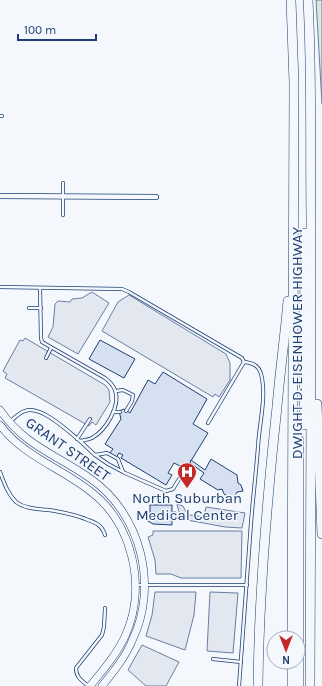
<svg xmlns="http://www.w3.org/2000/svg" width="322" height="686" font-family="Karla,sans-serif">
<style>
.green{fill:#d7e8df;stroke:#687fa3}
.parking{fill:#e3e8f0;stroke:#687fa3}
.building{fill:#d5e0f0;stroke:#1d3f73}
.lines{fill:none;stroke-linecap:round;stroke-linejoin:round}
.lane-casing{stroke:#1d3f73;stroke-width:4}
.street-casing{stroke:#1d3f73;stroke-width:6}
.secondary-casing{stroke:#1d3f73;stroke-width:8}
.highway-casing{stroke:#1d3f73;stroke-width:10}
.lane{stroke:#f4f7fb;stroke-width:2.5}
.street{stroke:#f4f7fb;stroke-width:4.5}
.secondary{stroke:#f4f7fb;stroke-width:7}
.highway{stroke:#f4f7fb;stroke-width:9}
.labels{text-anchor:middle;dominant-baseline:central;stroke-width:3;stroke-linejoin:round;paint-order:stroke}
.street-label{font-size:15px;fill:#1d3f73;stroke:#f4f7fb}
.poi-label{font-size:15px;fill:#1d3f73;stroke:#f4f7fb}
</style>
<rect width="100%" height="100%" fill="#f4f7fb"/>
<!-- green -->
<path class="green" d="M316,0h6v104z"/>
<!-- parking -->
<g class="parking">
<path d="M92,292l17,11 -31,51 -30,-17 5,-10 2,-23 3,-3 12,1 2,-3 10,-1z"/>
<path d="M129,295l97,59 4,9v17l-11,17 -4,-3 -2,3 -111,-66 16,-29z"/>
<path d="M25,338l80,47 4,5 1,12 -14,23 -4,-3 -3,4 -84,-48 2,-4 -4,-3 17,-31 3,1z"/>
<path d="M177,504l6,2 3,6 4,3 14,2 2,-10 39,6 -3,15 -17,-1 -38,-7 -7,-5z"/>
<path d="M153,531h89l-1,47h-60l-10,-4h-15l-1,-14 -7,-23 5,-2z"/>
<path d="M155,592h41l-2,23 -9,35 -39,-14 6,-21z"/>
<path d="M210,592l28,1 -5,60 -26,-2z"/>
<path d="M142,645l37,17 -13,24h-20l-18,-16z"/>
</g>
<!-- building -->
<g class="building">
<path d="M100,340l35,19 -11,19 -35,-19z"/>
<path d="M163,372l44,27 -14,25 15,9 -22,36 -12,-6 -6,10 4,2 -6,10 -45,-27 2,-3 -4,-2 -3,5 -7,-4 4,-5 -8,-5 16,-25 -2,-8 5,-2 6,4 18,-33 7,4z"/>
<path d="M211,459l26,16 1,8 3,2 2,6 -6,1 -4,7 -9,-5 -2,-5 -4,1 -18,-11 4,-6 -14,-10 1,-3 14,10z"/>
<path d="M150,505h22v7h4v8h-4v5l-19,-1 -7,-4 4,-5z"/>
</g>
<g class="lines">
<!-- lane casing -->
<g class="lane-casing">
<g id="lane">
<path d="M0,116h2"/>
<path d="M63,183v32"/>
<path d="M0,287l122,2 7,3 113,66 2,4 -36,61"/>
<path d="M29,308h12"/>
<path d="M46,358l5,-10"/>
<path d="M116,391l7,-1 10,5 -1,6 -6,10"/>
<path d="M113,412h7"/>
<path d="M10,422c4,-4 10,-10 15,-11 16,-6 43,20 55,30 4,-1 8,-1 12,-3 14,-8 29,-32 23,-48 -2,-5 -6,-9 -10,-12l-63,-36 -1,-4 -1,-50"/>
<path d="M77,439l13,-20"/>
<path d="M80,441l15,14 13,9 17,9 41,18 7,-2 11,-18"/>
<path d="M95,455l12,-2 11,6 5,13"/>
<path d="M0,472c4,11 8,22 16,30 11,8 26,7 39,9 11,2 22,4 33,9 8,3 14,5 17,15"/>
<path d="M136,585h111"/>
<path d="M213,659l28,3"/>
<path d="M88,686c-7,-6 -12,-9 -12,-18l26,-33 2,-8 1,-19"/>
<path d="M239,686c4,-54 8,-109 12,-163 2,-26 5,-50 7,-76 1,-22 8,-47 4,-69 -2,-12 -8,-15 -18,-16"/>
</g>
</g>
<!-- street casing -->
<g class="street-casing">
<path id="street" d="M0,196l156,1"/>
</g>
<!-- secondary casing -->
<g class="secondary-casing">
<g id="secondary">
<path d="M0,410c26,37 56,44 91,69 50,35 68,107 41,162 -7,17 -19,31 -30,45"/>
<path d="M0,425c23,31 61,43 90,66 42,31 57,95 36,143 -8,19 -23,36 -36,52"/>
</g>
</g>
<!-- highway casing -->
<g class="highway-casing">
<g id="highway">
<path d="M291,0l3,83 -2,555"/>
<path d="M308,0c4,72 2,145 3,217 1,156 -1,313 -1,469"/>
<path d="M317,404l5,130"/>
<path d="M304,425l1,-192"/>
<path d="M299,440v246"/>
<path d="M292,662v24"/>
<path d="M258,686c1,-93 9,-187 19,-279 3,-36 8,-71 11,-106"/>
</g>
</g>
<!-- lane -->
<use href="#lane" class="lane"/>
<!-- street -->
<use href="#street" class="street"/>
<!-- secondary -->
<use href="#secondary" class="secondary"/>
<!-- highway -->
<use href="#highway" class="highway"/>
</g>
<!-- icons -->
<defs>
<g id="hospital-pin" transform="scale(1)"><path d="M0 17L-7.5 6A9.5 9.5 0 1 1 7.5 6Z" fill="#c62828" stroke="#f4f7fb"/><path d="M-5-5h3v3.5h4V-5h3V5h-3V1.5h-4V5h-3Z" fill="#fff"/></g>
</defs>
<g fill-rule="evenodd">
<use href="#hospital-pin" x="187" y="472"/>
</g>
<g class="labels">
<!-- street labels -->
<g class="street-label">
<text transform="translate(297 343) rotate(-90)">DWIGHT D. EISENHOWER HIGHWAY</text>
<text transform="translate(68 449) rotate(35)">GRANT STREET</text>
</g>
<!-- poi labels -->
<g class="poi-label">
<text x="187" y="498">North Suburban<tspan x="187" dy="17">Medical Center</tspan></text>
</g>
</g>
<!-- north arrow -->
<g transform="translate(286 650) rotate(180)"><circle r="19" fill="#f4f7fb" stroke="#9eadc5"/>
<path d="M0-3L7 15L0 10L-7 15Z" fill="#c62828"/>
<text y="-6" font-size="11" font-weight="bold" text-anchor="middle" fill="#1d3f73">N</text>
</g>
<!-- scale -->
<path d="M18 34v6h78v-6" fill="none" stroke="#1d3f73" stroke-width="2"/>
<text x="24" y="34" font-size="12" fill="#1d3f73" stroke="#f4f7fb" stroke-width="3" paint-order="stroke">100 m</text>
</svg>
